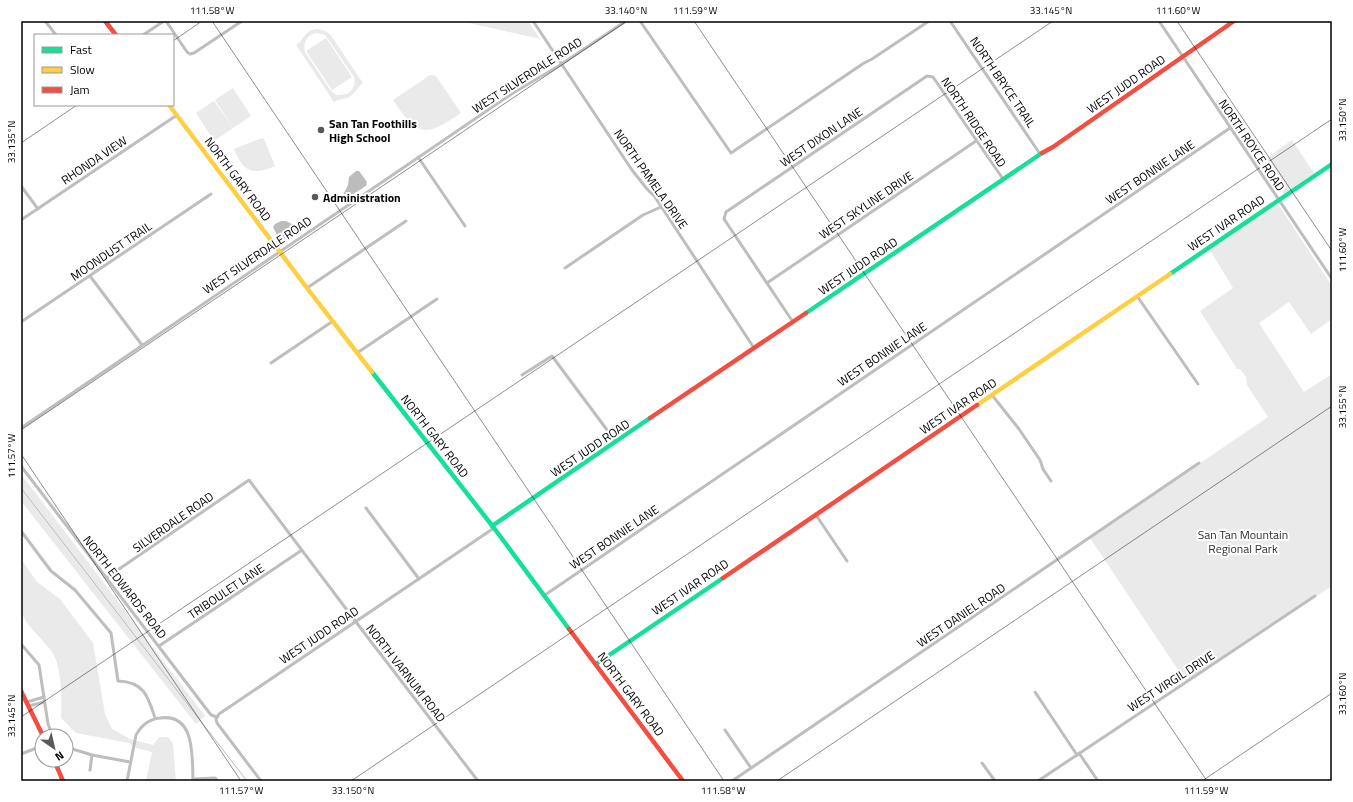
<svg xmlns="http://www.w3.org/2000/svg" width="1353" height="802" font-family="'Titillium Web',sans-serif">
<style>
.green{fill:#eaeaea;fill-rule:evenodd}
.water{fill:#bcbcbc}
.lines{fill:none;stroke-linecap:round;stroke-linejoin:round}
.stream{stroke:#bcbcbc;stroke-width:1}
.street{stroke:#bebebe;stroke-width:3}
.fast{stroke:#16e098;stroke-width:4.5}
.slow{stroke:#ffcf43;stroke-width:4.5}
.jam{stroke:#f24e42;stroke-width:4.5}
.ticks{fill:none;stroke:#000;stroke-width:1;stroke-opacity:0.45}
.poi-dot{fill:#595959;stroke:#fff;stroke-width:1.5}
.labels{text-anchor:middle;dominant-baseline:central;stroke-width:4;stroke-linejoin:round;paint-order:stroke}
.street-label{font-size:12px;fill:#000;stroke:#fff}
.poi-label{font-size:12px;font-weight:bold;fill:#000;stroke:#fff;text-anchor:start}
.park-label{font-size:12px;fill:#2f2f2f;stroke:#fff}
.neatline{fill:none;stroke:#000;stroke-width:1.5}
.ticks-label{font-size:10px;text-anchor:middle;fill:#000}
</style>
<rect width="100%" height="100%" fill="#fff"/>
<!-- green -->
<g class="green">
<path d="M460,21h68l12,18z"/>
<path d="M318,29l7,2 5,3 33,49c-5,3 -6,8 -11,12 -6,5 -12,3 -18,7l-38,-57c9,-6 8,-15 22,-16zM318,33l7,2 3,4 26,38c2,8 -1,13 -7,17l-10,1 -6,-4 -26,-39c-2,-10 2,-18 13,-19z"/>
<path d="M326,38l26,39 -20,13 -26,-39z"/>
<path d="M430,75l6,1 25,37c-37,25 -43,24 -68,-13z"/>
<path d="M233,88l18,28 -18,12 -18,-28z"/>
<path d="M214,101l19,27 -19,13 -18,-28z"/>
<path d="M262,138l2,1 11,27c-22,10 -32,6 -41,-17z"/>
<path d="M1292,140l22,33 -30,21 -22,-33z"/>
<path d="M1278,204l54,82v33l-21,15 -22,-32 -30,21 45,69 28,-18v212l-144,94h-3l-95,-142 178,-121 -21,-32 -1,-8 -6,-8h-3l-37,-58 33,-23 -23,-38z"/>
<path d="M21,474l184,242 -9,8 -175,-223z"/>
<path d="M21,559l16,23 23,17 33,44 12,71 7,15 18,10 23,6 6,-8h9l5,7 3,37h-30l6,-29 -15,-4 -8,-5 -53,-10 -15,-15c1,-16 1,-52 -9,-66 -9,-13 -23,-23 -30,-38 -3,-5 -1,-46 -1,-55z"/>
</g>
<!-- water -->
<g class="water">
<path d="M356,171h3l8,11 -1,4 -27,17 9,-18 1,-8z"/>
<path d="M281,221h5l6,3h8l3,3 -11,9 -10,3 -4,-2 -5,-10 2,-3z"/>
</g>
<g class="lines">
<!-- stream -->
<path class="stream" d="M21,488l226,293"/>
<!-- street -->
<g class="street">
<path d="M45,21l11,14"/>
<path d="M166,21l21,31 3,2 4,-1 48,-32"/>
<path d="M533,21l99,149 15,19 8,8 99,151"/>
<path d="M640,21l91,132 133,-90 8,-4 57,-38"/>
<path d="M950,21l90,133"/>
<path d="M1159,21l173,258"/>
<path d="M143,35l21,-14"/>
<path d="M418,157l47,69"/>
<path d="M21,186l17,23"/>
<path d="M21,220l156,-105"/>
<path d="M565,268l78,-53 18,-8"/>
<path d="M90,276l52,69"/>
<path d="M767,283l209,-142"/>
<path d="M307,288l99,-67"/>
<path d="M1137,296l61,88"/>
<path d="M21,322l190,-128"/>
<path d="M793,322l-69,-103 2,-7 201,-136 6,1 70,102"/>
<path d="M357,353l80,-54"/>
<path d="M271,363l62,-42"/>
<path d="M522,375l30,-19 64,86"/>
<path d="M992,395l27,34 21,31 3,9 8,12"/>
<path d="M21,428l492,-335 44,-26 69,-46"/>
<path d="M21,466l190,249 6,2"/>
<path d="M366,508l53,71"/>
<path d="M816,515l31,46"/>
<path d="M21,531l30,40 24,19 36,43 7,48c26,1 30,15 37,37"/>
<path d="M106,578l143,-98 107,142 122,159"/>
<path d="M545,595l685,-467"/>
<path d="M21,644l18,21 9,59 5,12"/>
<path d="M159,646l143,-96"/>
<path d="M1035,692l42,63"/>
<path d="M27,702l17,-5"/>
<path d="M29,706l15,-4"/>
<path d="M725,730l26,38"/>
<path d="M66,747l26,8 38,7"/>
<path d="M1079,753l19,28"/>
<path d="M21,754l21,-8"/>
<path d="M982,763l13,18"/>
<path d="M90,770l2,-15"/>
<path d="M193,779l22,-1 3,3"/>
<path d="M127,781l9,-46c5,-9 13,-16 24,-17 36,-5 32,40 33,63"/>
<path d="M261,781l-44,-58 -1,-4 3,-5 275,-186"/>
<path d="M732,781l467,-318"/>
<path d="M1038,781l277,-185"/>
</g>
<!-- fast -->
<g class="fast">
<path d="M1170,274l162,-110"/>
<path d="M806,313l236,-160"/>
<path d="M372,372l122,156 75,101"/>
<path d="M492,526l158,-108"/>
<path d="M596,664l127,-86"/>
</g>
<!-- slow -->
<g class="slow">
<path d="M169,105l138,183 65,84"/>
<path d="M977,405l193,-131"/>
</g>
<!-- jam -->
<g class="jam">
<path d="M105,21l11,14"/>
<path d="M1042,153l11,-6 181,-126"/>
<path d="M650,418l156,-105"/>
<path d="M723,578l254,-173"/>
<path d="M569,629l114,152"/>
<path d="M21,691l22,45"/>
<path d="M54,760l9,21"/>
</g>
</g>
<!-- ticks -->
<path class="ticks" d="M212,21l512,760M694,21l513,760M1177,21l155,230M173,41l29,-20M21,143l56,-38M21,430l606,-409M21,454l220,327M21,717l1032,-696M351,781l981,-662M777,781l555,-375M1202,781l130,-88"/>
<!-- markers -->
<g class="poi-dot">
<circle cx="321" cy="130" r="4"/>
<circle cx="315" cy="197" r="4"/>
</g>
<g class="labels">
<!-- street labels -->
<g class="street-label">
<text transform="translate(527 75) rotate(-33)">WEST SILVERDALE ROAD</text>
<text transform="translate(1003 82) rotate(56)">NORTH BRYCE TRAIL</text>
<text transform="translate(1126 84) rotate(-35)">WEST JUDD ROAD</text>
<text transform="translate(974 122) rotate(56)">NORTH RIDGE ROAD</text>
<text transform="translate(821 137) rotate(-34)">WEST DIXON LANE</text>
<text transform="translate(1252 145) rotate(56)">NORTH ROYCE ROAD</text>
<text transform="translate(94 160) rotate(-34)">RHONDA VIEW</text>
<text transform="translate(1150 172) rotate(-34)">WEST BONNIE LANE</text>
<text transform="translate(238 179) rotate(53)">NORTH GARY ROAD</text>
<text transform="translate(651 179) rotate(55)">NORTH PAMELA DRIVE</text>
<text transform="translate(866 205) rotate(-34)">WEST SKYLINE DRIVE</text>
<text transform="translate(1226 223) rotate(-34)">WEST IVAR ROAD</text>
<text transform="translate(111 251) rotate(-34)">MOONDUST TRAIL</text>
<text transform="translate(257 255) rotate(-34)">WEST SILVERDALE ROAD</text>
<text transform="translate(858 266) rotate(-34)">WEST JUDD ROAD</text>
<text transform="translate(882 354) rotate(-34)">WEST BONNIE LANE</text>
<text transform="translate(958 406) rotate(-34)">WEST IVAR ROAD</text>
<text transform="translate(435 436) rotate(52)">NORTH GARY ROAD</text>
<text transform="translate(590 448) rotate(-34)">WEST JUDD ROAD</text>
<text transform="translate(173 522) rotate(-35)">SILVERDALE ROAD</text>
<text transform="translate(614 537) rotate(-34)">WEST BONNIE LANE</text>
<text transform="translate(125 587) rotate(52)">NORTH EDWARDS ROAD</text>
<text transform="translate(690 587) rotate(-34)">WEST IVAR ROAD</text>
<text transform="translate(226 591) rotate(-34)">TRIBOULET LANE</text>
<text transform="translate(961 615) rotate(-34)">WEST DANIEL ROAD</text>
<text transform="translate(319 635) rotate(-34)">WEST JUDD ROAD</text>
<text transform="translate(406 673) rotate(52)">NORTH VARNUM ROAD</text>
<text transform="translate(1171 681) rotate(-33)">WEST VIRGIL DRIVE</text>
<text transform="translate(631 694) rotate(53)">NORTH GARY ROAD</text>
</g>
<!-- poi labels -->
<g class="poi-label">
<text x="329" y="123">San Tan Foothills<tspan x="329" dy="14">High School</tspan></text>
<text x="323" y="197">Administration</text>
</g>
<!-- park labels -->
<g class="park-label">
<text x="1243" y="534">San Tan Mountain<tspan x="1243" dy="14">Regional Park</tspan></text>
</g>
</g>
<!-- border -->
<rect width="1353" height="802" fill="none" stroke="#ffffff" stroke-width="44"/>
<!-- legend -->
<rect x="34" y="34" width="140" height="72" fill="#ffffff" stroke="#999999"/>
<rect x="42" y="47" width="20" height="6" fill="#16e098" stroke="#999999"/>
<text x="70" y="54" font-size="12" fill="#000000">Fast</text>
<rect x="42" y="67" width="20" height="6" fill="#ffcf43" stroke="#999999"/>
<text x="70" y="74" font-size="12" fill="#000000">Slow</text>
<rect x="42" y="87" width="20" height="6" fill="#f24e42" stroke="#999999"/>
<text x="70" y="94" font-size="12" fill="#000000">Jam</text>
<!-- north arrow -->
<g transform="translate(54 748) rotate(146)"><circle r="19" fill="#ffffff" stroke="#999999"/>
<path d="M0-3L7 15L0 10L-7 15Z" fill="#595959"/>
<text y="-6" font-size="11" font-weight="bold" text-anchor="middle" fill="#000000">N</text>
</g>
<rect x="22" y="22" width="1309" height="758" class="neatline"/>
<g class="ticks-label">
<text x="212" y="14">111.58°W</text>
<text x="626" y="14">33.140°N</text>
<text x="695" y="14">111.59°W</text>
<text x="1051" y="14">33.145°N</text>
<text x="1178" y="14">111.60°W</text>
<text transform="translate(1342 120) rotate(-90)" y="4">33.150°N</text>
<text transform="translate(11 142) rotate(-90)" y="4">33.135°N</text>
<text transform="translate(1342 250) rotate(-90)" y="4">111.60°W</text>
<text transform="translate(1342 407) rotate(-90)" y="4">33.155°N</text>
<text transform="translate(11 456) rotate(-90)" y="4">111.57°W</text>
<text transform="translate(1342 694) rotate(-90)" y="4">33.160°N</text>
<text transform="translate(11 716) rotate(-90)" y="4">33.145°N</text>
<text x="241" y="794">111.57°W</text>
<text x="353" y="794">33.150°N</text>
<text x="723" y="794">111.58°W</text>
<text x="1206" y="794">111.59°W</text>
</g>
</svg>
